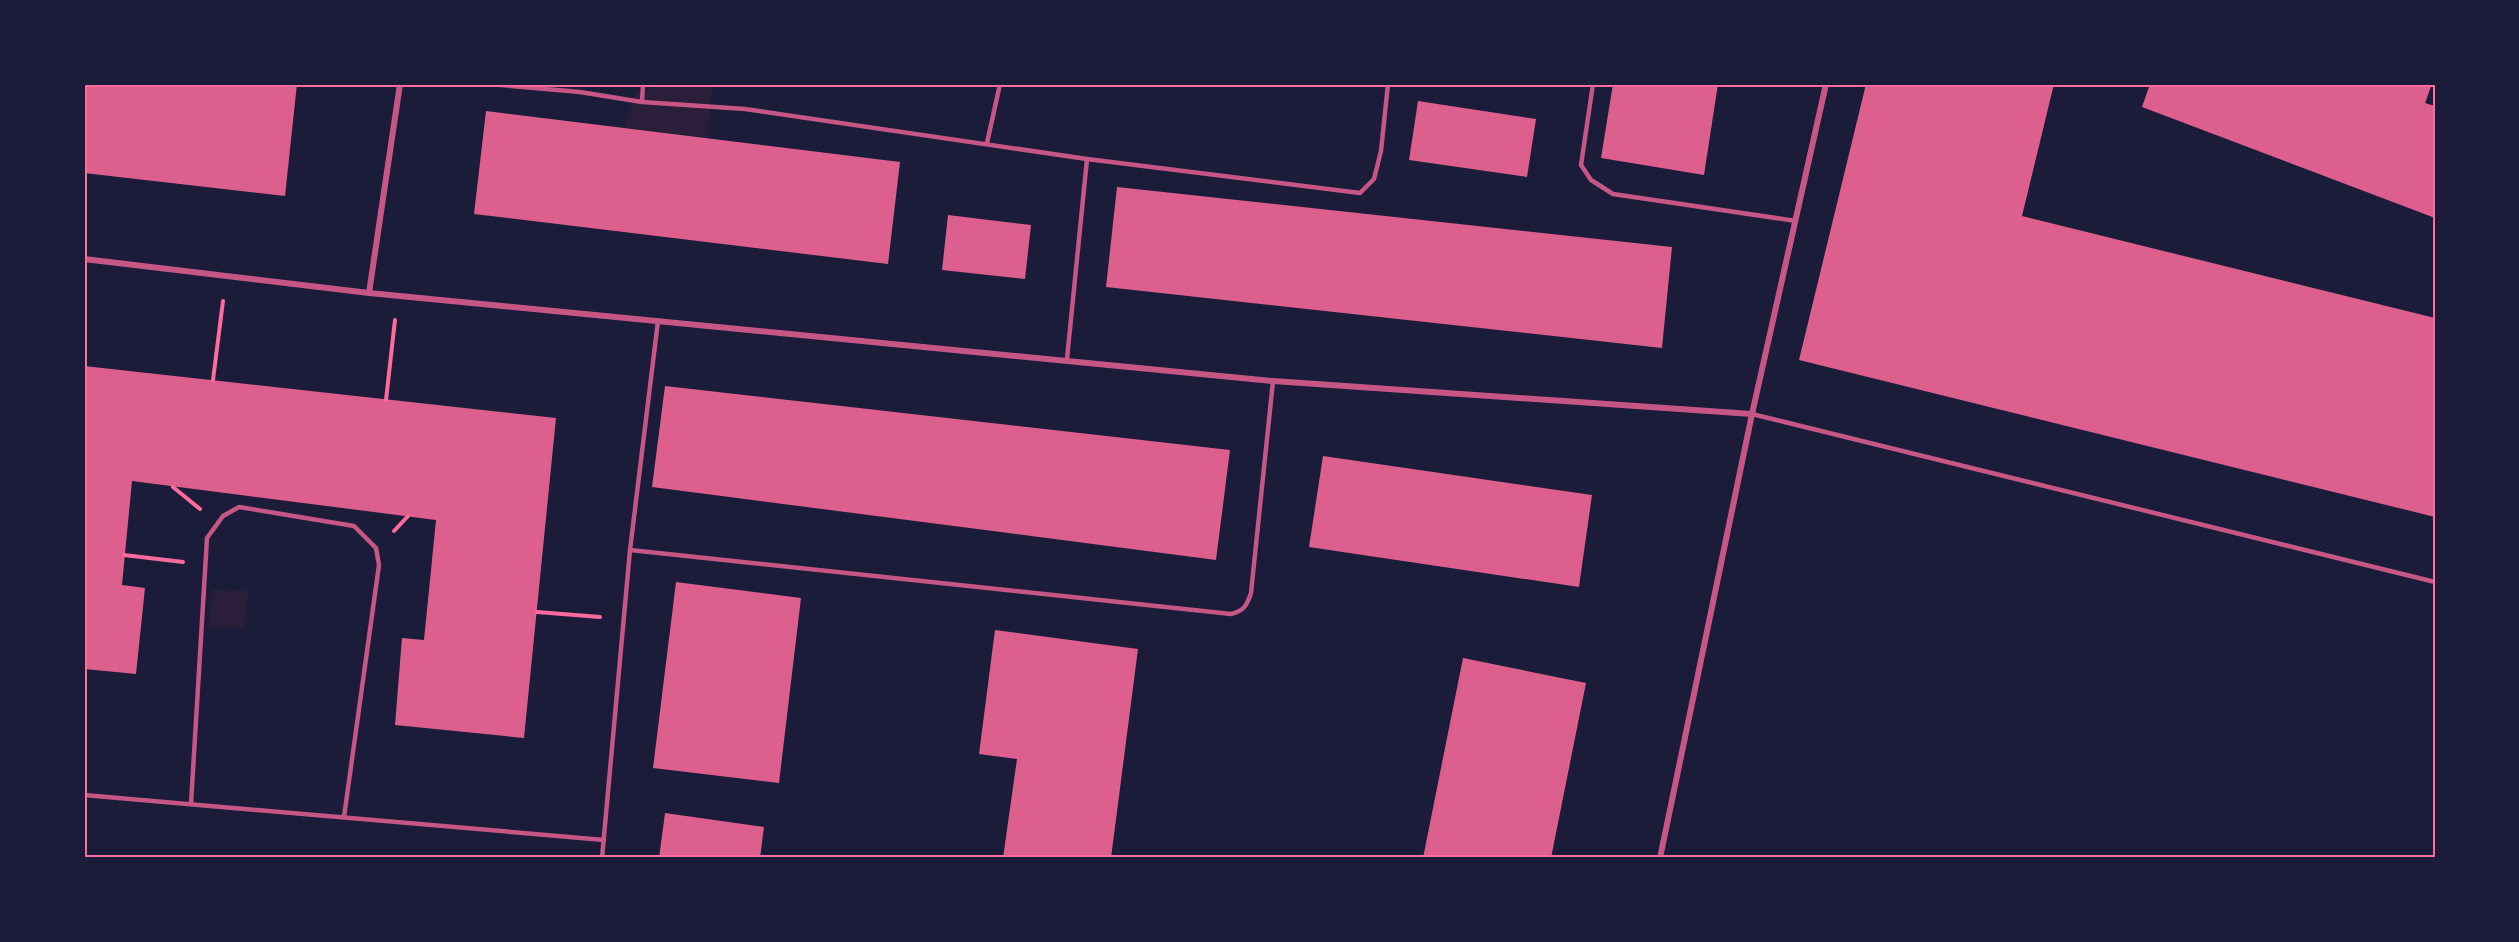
<svg xmlns="http://www.w3.org/2000/svg" width="2519" height="942" font-family="'Archivo Narrow',sans-serif">
<style>
.green{fill:#2a1e3b}
.building{fill:#dd5f8e}
.lines{fill:none;stroke-linecap:round;stroke-linejoin:round}
.path{stroke:#ff6b9d;stroke-width:4}
.service{stroke:#c65784;stroke-width:4.5}
.minor{stroke:#c65784;stroke-width:6}
.neatline{fill:none;stroke:#ff6b9d;stroke-width:2}
</style>
<rect width="100%" height="100%" fill="#1b1b3a"/>
<!-- green -->
<g class="green">
<path d="M652,84h61l-6,54 -83,-10 12,-36 15,-3z"/>
<path d="M212,590l36,1 -4,37 -35,-1z"/>
</g>
<!-- building -->
<g class="building">
<path d="M84,84h213l-12,112 -201,-23z"/>
<path d="M1613,84h105l-14,91 -103,-17z"/>
<path d="M1866,84h188l-32,132 413,102v199l-636,-157z"/>
<path d="M2150,84h282l-7,19 10,3v112l-293,-111z"/>
<path d="M1418,101l118,18 -9,58 -118,-17z"/>
<path d="M486,111l414,51 -12,102 -414,-50z"/>
<path d="M1117,187l555,60 -10,101 -556,-61z"/>
<path d="M948,215l83,10 -6,54 -83,-9z"/>
<path d="M84,366l472,52 -32,320 -129,-13 7,-87 22,2 12,-120 -304,-39 -10,104 23,3 -9,86 -52,-5z"/>
<path d="M665,386l565,64 -14,110 -564,-73z"/>
<path d="M1323,456l269,39 -13,92 -270,-40z"/>
<path d="M676,582l125,16 -22,185 -126,-15z"/>
<path d="M995,630l143,19 -27,209h-108l14,-99 -38,-5z"/>
<path d="M1463,658l123,25 -35,175h-128z"/>
<path d="M665,813l99,14 -4,31h-101z"/>
</g>
<g class="lines">
<!-- path -->
<g class="path">
<path d="M213,380l10,-79"/>
<path d="M386,400l9,-80"/>
<path d="M173,487l27,22"/>
<path d="M394,531l14,-15"/>
<path d="M124,555l59,7"/>
<path d="M537,612l63,5"/>
</g>
<!-- service -->
<g class="service">
<path d="M489,84l91,8 62,10 103,7 342,50 273,34 14,-14 7,-28 7,-67"/>
<path d="M1593,84l-12,81 10,15 22,14 183,27"/>
<path d="M642,102l1,-18"/>
<path d="M987,143l13,-59"/>
<path d="M1067,359l20,-200"/>
<path d="M1752,414l683,168"/>
<path d="M630,550l601,64c13,-3 16,-9 20,-21l22,-212"/>
<path d="M84,795l520,45"/>
<path d="M191,804l16,-266 16,-22 16,-9 115,19 22,22 3,17 -35,252"/>
<path d="M602,858l28,-308 28,-229"/>
</g>
<!-- minor -->
<g class="minor">
<path d="M84,259l285,34 904,88 479,33"/>
<path d="M369,293l31,-209"/>
<path d="M1660,858l92,-444 74,-330"/>
</g>
</g>
<!-- border -->
<rect width="2519" height="942" fill="none" stroke="#1b1b3a" stroke-width="171"/>
<rect x="86" y="86" width="2348" height="770" class="neatline"/>
</svg>
